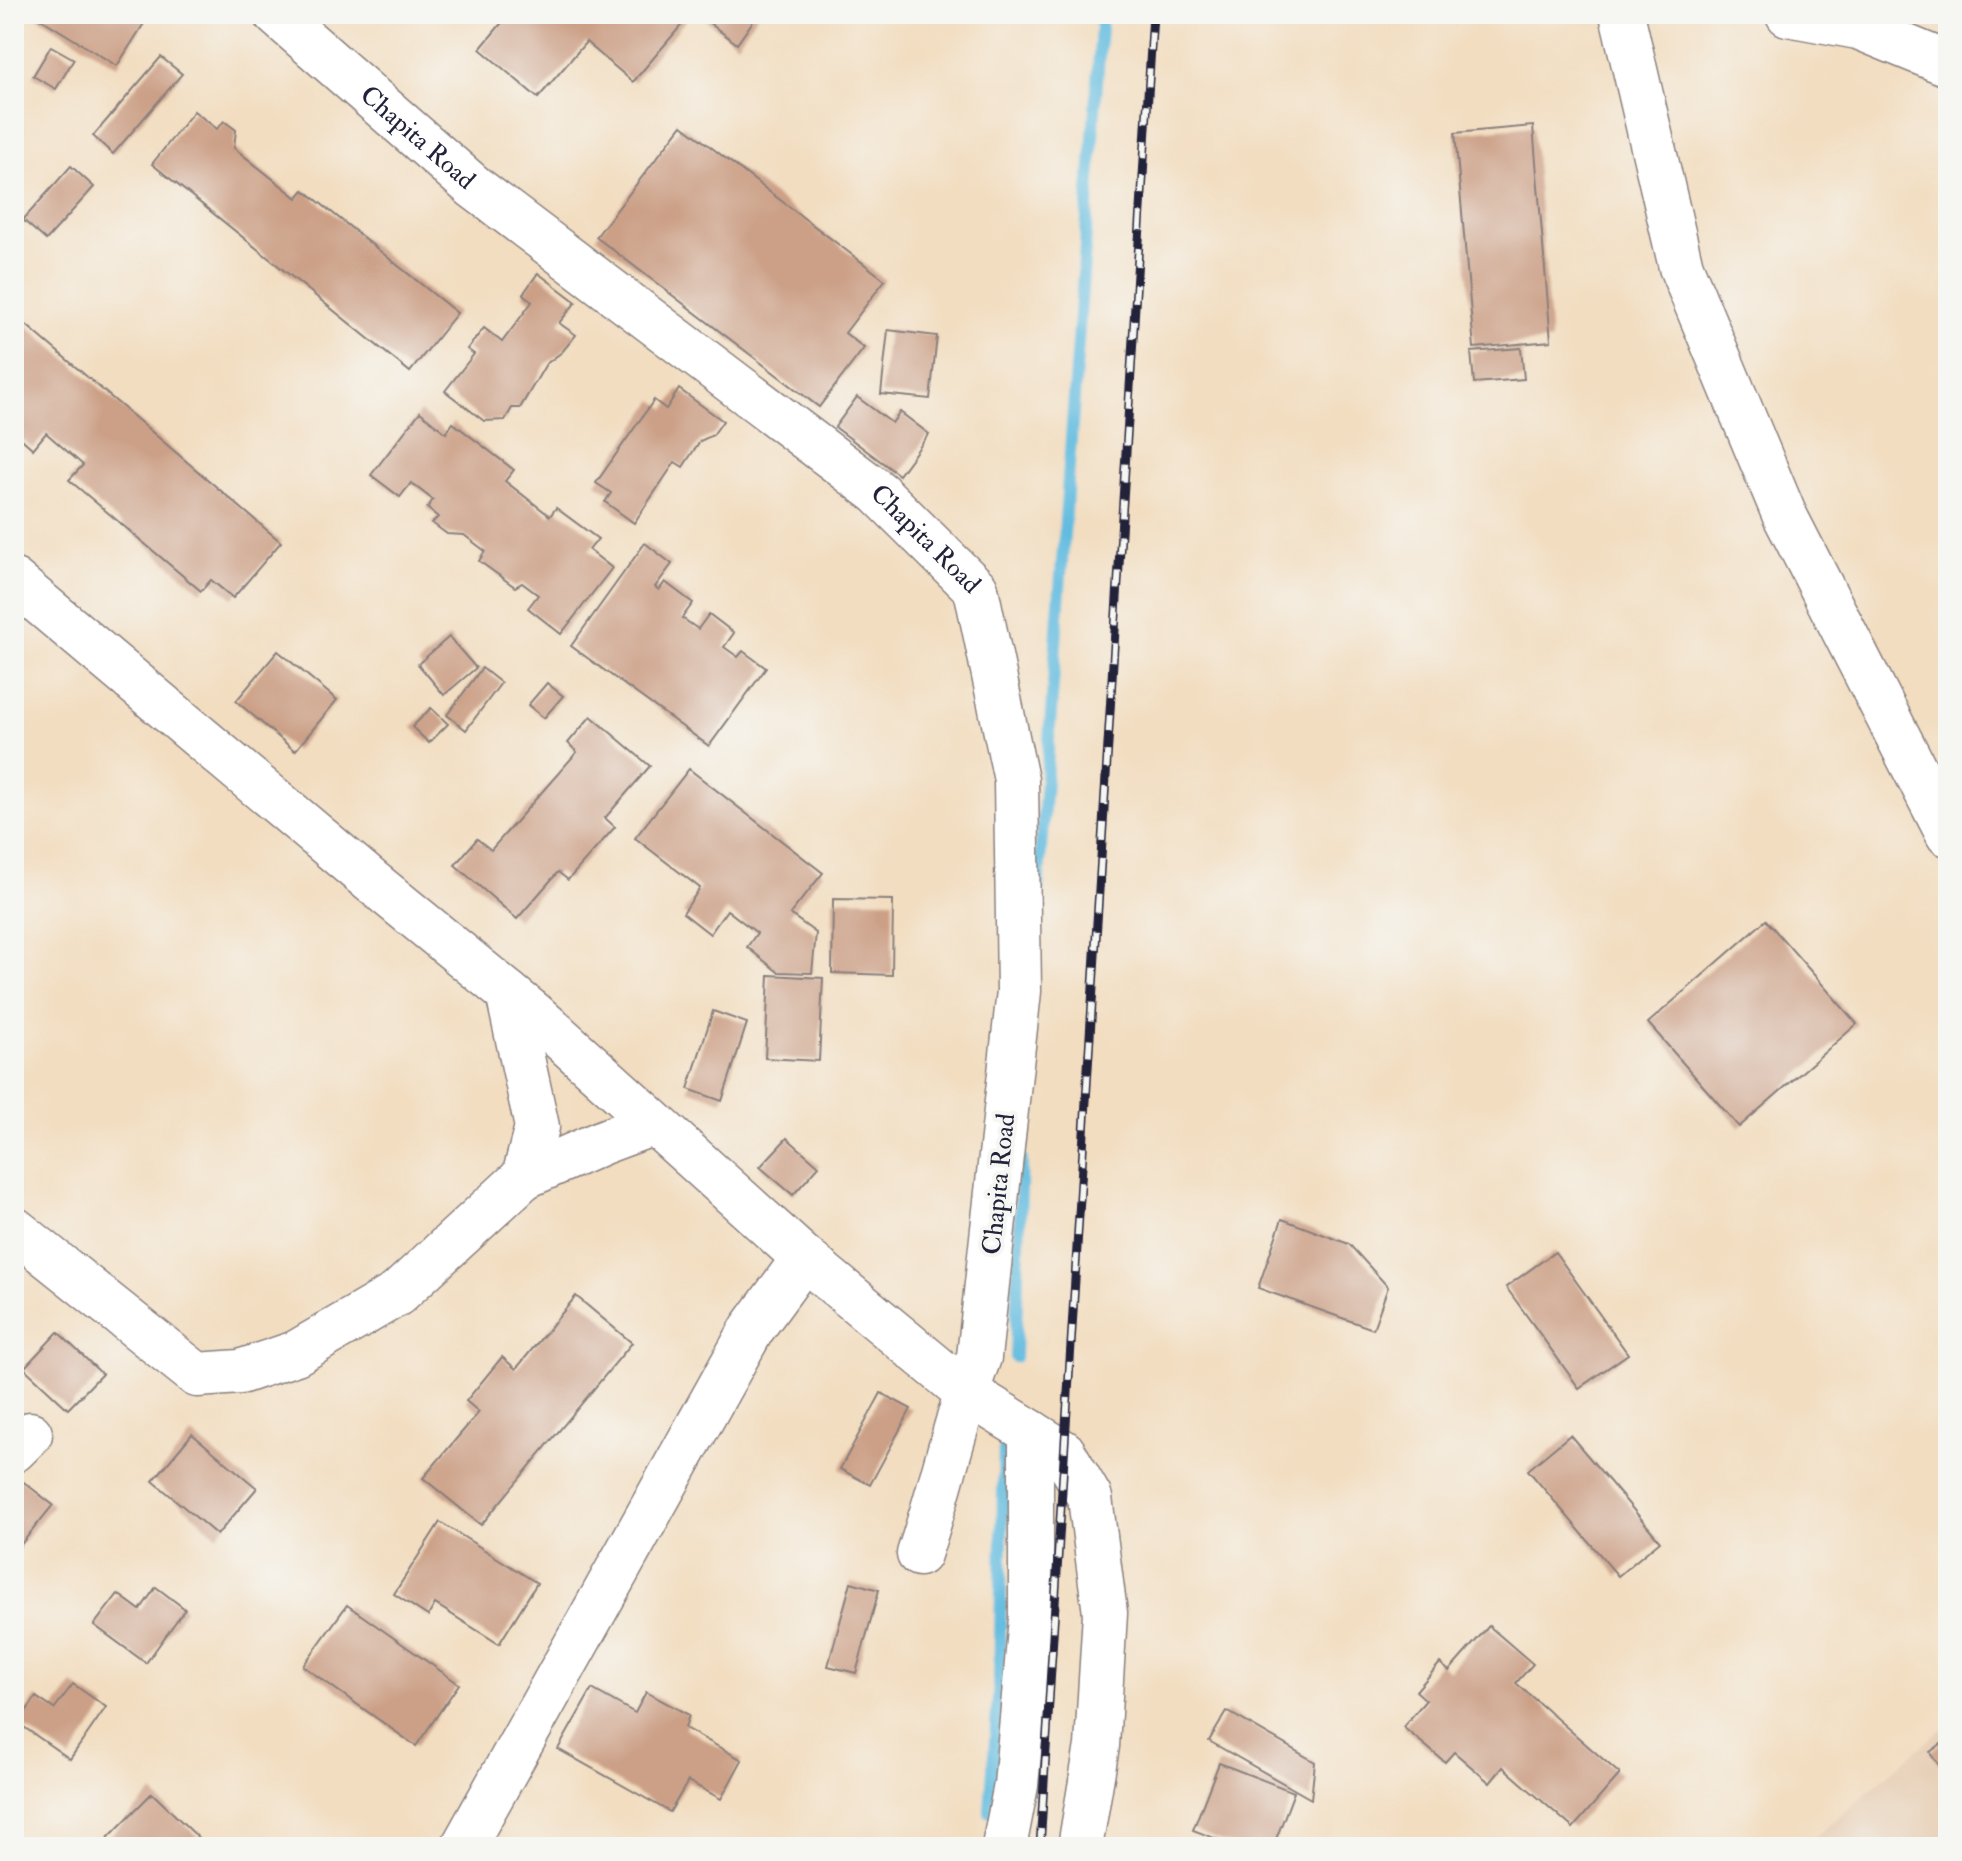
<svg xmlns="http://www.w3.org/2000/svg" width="1962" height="1861" font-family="'IM FELL Double Pica',serif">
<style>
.built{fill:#e7cfb6}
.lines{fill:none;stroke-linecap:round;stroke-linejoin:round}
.stream{stroke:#61bbdf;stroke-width:12}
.building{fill:#cca087}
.minor-casing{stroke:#8a807e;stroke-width:47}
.minor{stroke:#fff;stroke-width:44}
.rail-casing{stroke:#22223b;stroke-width:9}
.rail{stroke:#f6f6f2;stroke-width:6;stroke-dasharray:18;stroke-linecap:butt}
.labels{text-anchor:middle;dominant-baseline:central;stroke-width:8;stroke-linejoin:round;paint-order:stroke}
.street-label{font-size:26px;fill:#22223b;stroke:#f6f6f2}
</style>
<rect width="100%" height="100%" fill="#f6f6f2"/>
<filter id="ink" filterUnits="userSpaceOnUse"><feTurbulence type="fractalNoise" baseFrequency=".0125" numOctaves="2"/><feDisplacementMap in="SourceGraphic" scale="16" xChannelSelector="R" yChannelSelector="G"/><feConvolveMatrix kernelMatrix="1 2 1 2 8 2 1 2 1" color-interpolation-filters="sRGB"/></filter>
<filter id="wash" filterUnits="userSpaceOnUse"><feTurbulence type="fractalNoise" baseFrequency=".006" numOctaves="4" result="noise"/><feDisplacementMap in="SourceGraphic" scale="32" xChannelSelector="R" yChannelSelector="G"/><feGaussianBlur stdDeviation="1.8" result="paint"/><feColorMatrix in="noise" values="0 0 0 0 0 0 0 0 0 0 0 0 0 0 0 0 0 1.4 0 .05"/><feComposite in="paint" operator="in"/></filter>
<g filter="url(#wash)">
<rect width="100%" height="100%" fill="#f2ddc0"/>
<!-- built -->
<path class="built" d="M1948,1724v123h-145z"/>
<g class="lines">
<!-- stream -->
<g class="stream">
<path d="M1038,890l64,-876"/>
<path d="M1015,1357l7,-197"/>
<path d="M990,1812l9,-127 5,-242"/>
</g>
</g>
<g id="blocks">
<!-- building -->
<g class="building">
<path d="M33,14h117l-33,52z"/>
<path d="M509,14h182l-58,68 -47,-40 -48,56 -58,-49z"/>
<path d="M706,14h52l-21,30 -34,-26z"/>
<path d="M51,46l23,13 -18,30 -23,-13z"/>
<path d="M161,57l21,17 -69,80 -20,-18z"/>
<path d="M194,111l23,18 7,-8 12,9 -2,18 63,50 7,-8 153,123 -47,59 -258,-208z"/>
<path d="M682,125l203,155 -40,53 19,15 -45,59 -223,-170z"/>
<path d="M1533,126l18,215 -77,7 -19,-215z"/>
<path d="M71,166l23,21 -48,53 -23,-20z"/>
<path d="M538,273l38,29 -17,21 17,12 -14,17 -16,12 -26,44h-8l-7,12 -21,1 -39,-30 29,-37 -7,-5 17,-21 18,14 30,-40 -9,-8z"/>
<path d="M24,323l257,219 -48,56 -22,-18 -10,11 -132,-111 14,-15 -37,-32 -13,16 -19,-17v-97z"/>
<path d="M888,330l49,6 -7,63 -49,-5z"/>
<path d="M1521,348l3,31 -50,4 -3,-31z"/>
<path d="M679,389l44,32 -10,14 -13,6 -17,26 -8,-5 -41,61 -29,-21 6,-9 -15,-10 58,-83 12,9z"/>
<path d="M857,397l35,26 8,-11 29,22 -30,41 -64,-48z"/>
<path d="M420,412l26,21 7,-10 61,47 -9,11 45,35 6,-8 42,31 -9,11 23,18 -51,66 -33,-26 10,-13 -16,-12 -7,4 -36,-26 6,-10 -21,-16 -17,-1 -15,-11 6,-6 -11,-9 6,-8 -22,-17 -11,14 -29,-22z"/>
<path d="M645,543l27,21 -17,23 4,3 6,-8 28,21 -11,15 16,11 11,-15 25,19 -10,14 14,10 5,-6 23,17 -57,78 -138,-100z"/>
<path d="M449,637l27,31 -32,27 -26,-31z"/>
<path d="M278,651l59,49 -42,51 -59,-50z"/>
<path d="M482,668l19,15 -35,47 -19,-15z"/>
<path d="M547,683l16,13 -19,22 -16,-13z"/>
<path d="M431,708l17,16 -19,19 -17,-16z"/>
<path d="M591,716l59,50 -45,52 10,9 -47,53 -10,-8 -41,47 -62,-54 22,-26 14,11 86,-98 -9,-9z"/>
<path d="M689,769l134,104 -33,41 26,19 -4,40 -34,-1 -31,-25 10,-14 -30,-23 -17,24 -27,-21 17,-25 -65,-50z"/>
<path d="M833,899l60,1 -1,75 -60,-2z"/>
<path d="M1766,920l91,104 -118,103 -91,-104z"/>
<path d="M769,975l54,3 -4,83 -54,-3z"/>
<path d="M713,1011l34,12 -25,78 -34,-12z"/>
<path d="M787,1138l32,28 -26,29 -33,-28z"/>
<path d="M1282,1219l67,25 39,43 -15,42 -115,-41z"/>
<path d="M1555,1252l73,102 -49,34 -73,-101z"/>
<path d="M576,1296l56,47 -151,182 -58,-47 56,-66 -13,-11 36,-44 14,12z"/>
<path d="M58,1332l44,42 -34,35 -44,-41z"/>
<path d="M881,1393l30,16 -41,76 -30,-16z"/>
<path d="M192,1434l65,54 -40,47 -64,-54z"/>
<path d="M1570,1435l90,106 -42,35 -90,-106z"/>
<path d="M16,1476l37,29 -39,48v-74z"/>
<path d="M440,1522l97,61 -38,61 -64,-40 -7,12 -34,-22z"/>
<path d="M851,1582l28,8 -23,83 -28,-7z"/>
<path d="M156,1587l29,22 -39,54 -52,-38 24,-31 22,16z"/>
<path d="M347,1605l112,79 -43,62 -113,-80z"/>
<path d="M1489,1626l44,38 -17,19 104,91 -47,54 -70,-61 -13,16 -36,-31 -9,10 -42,-35 23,-27 -10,-9 24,-28 9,8z"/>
<path d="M73,1684l33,23 -36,52 -52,-36 18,-26 18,12z"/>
<path d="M592,1689l43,24 11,-21 43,23 -4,13 57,32 -21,39 -33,-18 -18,31 -112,-63z"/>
<path d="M1227,1711l88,51 -4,37 -102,-58z"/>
<path d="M1948,1739v39l-18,-26z"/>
<path d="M1219,1763l75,29 -21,55h-36l-44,-17z"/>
<path d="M152,1793l56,54h-101l-4,-4z"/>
</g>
</g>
</g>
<g filter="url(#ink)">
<use href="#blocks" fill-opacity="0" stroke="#8a807e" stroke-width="2"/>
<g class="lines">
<!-- minor casing -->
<g class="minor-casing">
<g id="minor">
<path id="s1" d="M276,14l198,173 405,306 97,96 40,191 3,211 -40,366c-24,64 -38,132 -60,197"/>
<path d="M1622,14l59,253 103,247 164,320"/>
<path d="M1788,14l70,13 90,37"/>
<path d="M14,581l357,300 164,134 269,243 162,134 97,60 27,46 15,115 -8,133 -17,101"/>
<path d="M524,1177l79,-35 51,-19"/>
<path d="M14,1229l183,146 43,-3 56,-19 101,-59 127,-117 13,-50 -29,-134"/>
<path d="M14,1450l16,-16"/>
<path d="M463,1847l289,-518 52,-71"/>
<path d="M1004,1847l12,-62 15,-167v-186"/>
</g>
</g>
<!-- minor -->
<use href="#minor" class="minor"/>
<!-- rail casing -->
<g class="rail-casing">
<path id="rail" d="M1040,1847l113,-1833"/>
</g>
<!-- rail -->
<use href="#rail" class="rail"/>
</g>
</g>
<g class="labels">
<!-- street labels -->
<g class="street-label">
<text stroke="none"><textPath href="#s1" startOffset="188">Chapita Road</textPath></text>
<text stroke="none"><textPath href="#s1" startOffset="836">Chapita Road</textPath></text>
<text transform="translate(999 1184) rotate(-84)">Chapita Road</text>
</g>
</g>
<!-- margin -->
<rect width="1962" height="1861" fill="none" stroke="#f6f6f2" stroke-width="48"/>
</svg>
